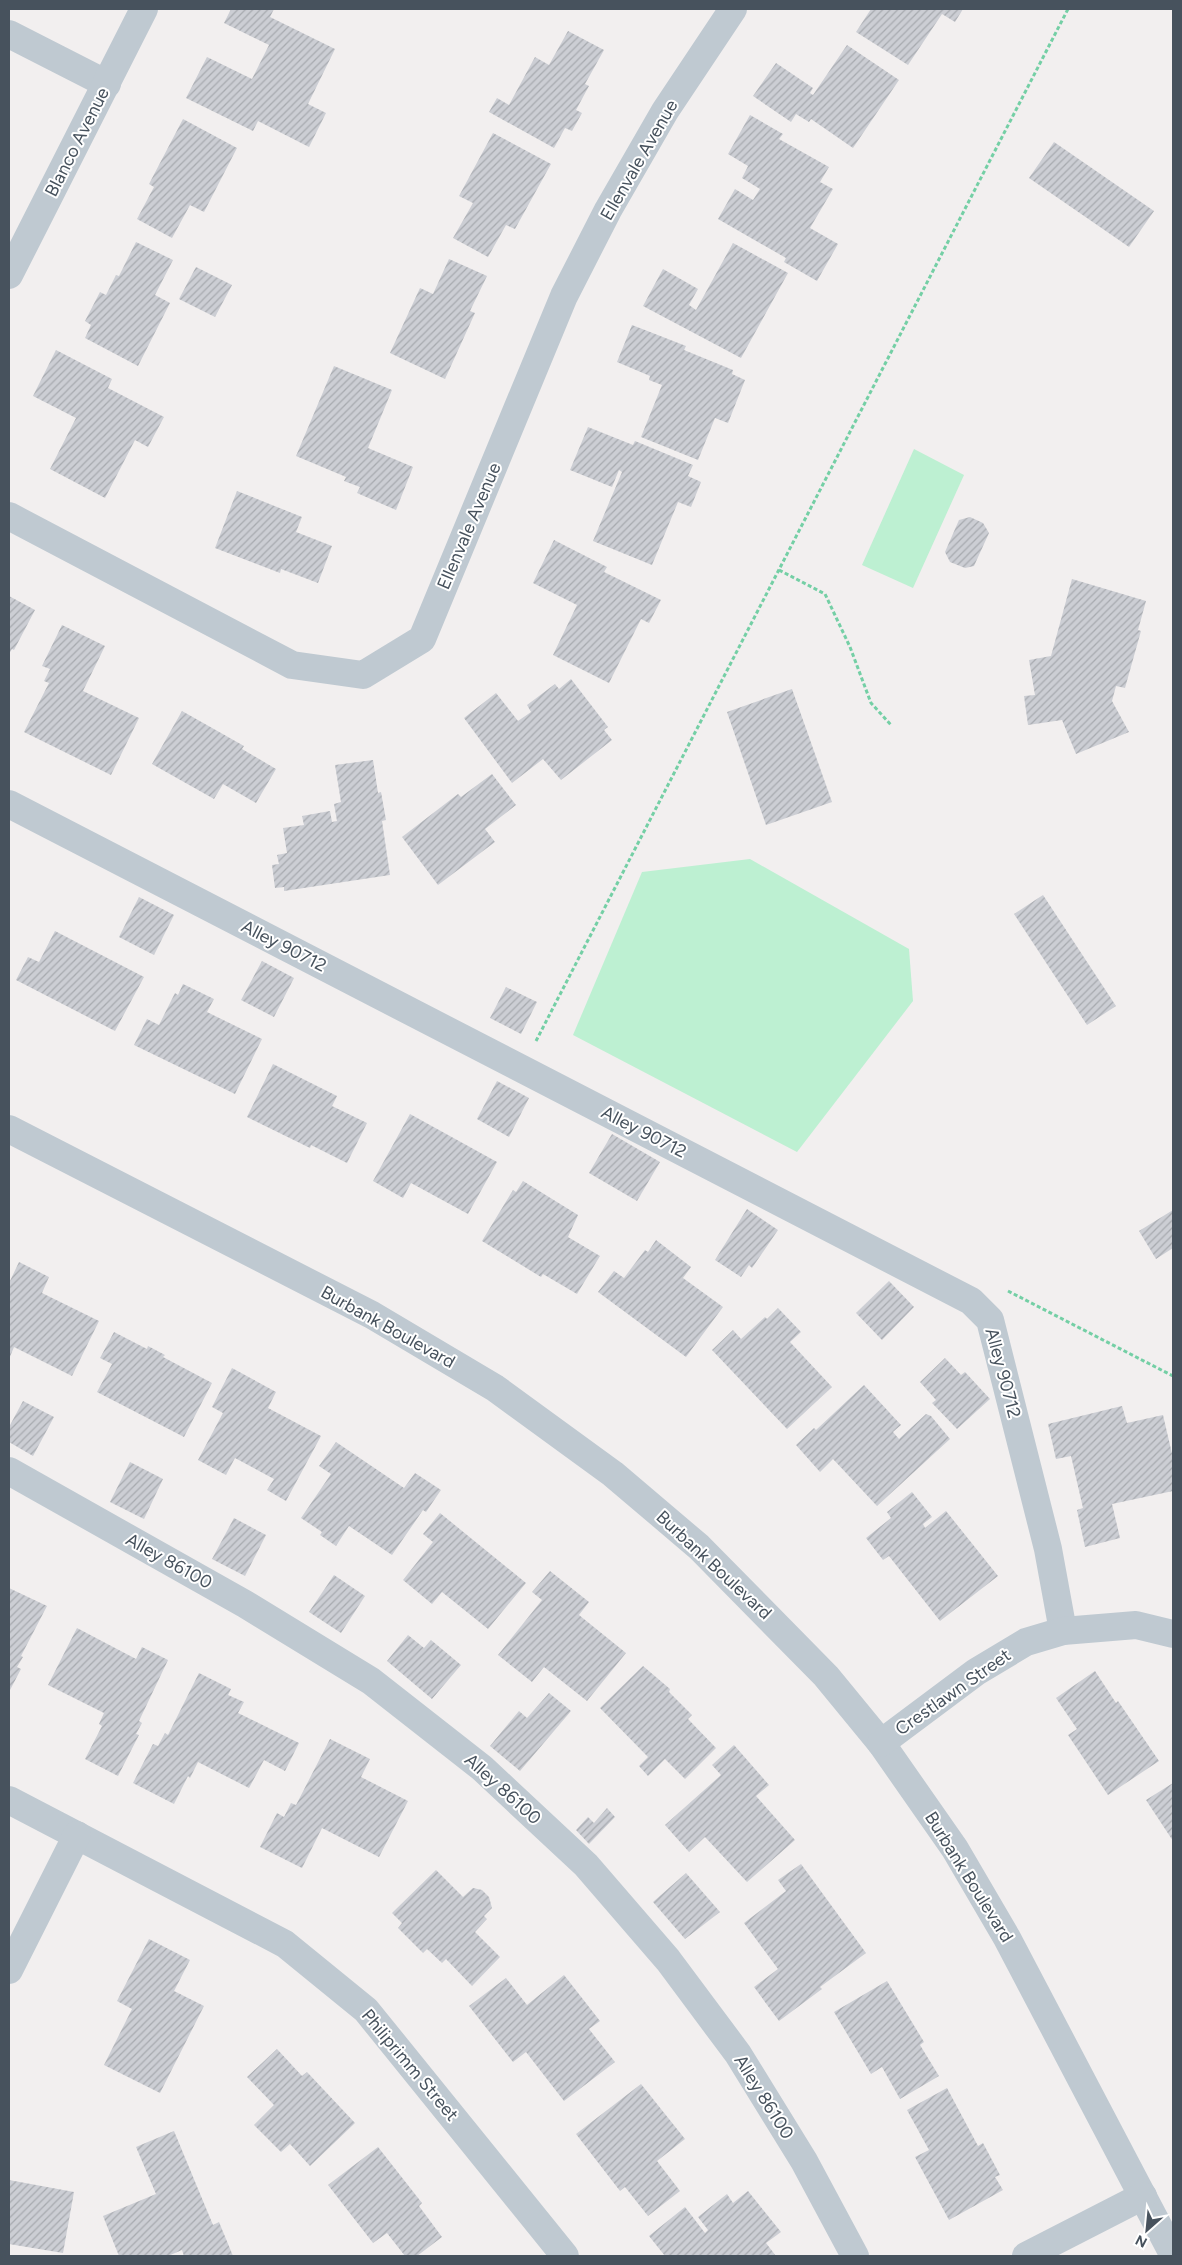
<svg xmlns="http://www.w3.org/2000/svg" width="1182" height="2265" font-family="Figtree,sans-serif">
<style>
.park{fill:#bdf0d2}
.building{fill:url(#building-hatch)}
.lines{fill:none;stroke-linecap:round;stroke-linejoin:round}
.path{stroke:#74cfa5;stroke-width:3;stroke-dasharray:4 2.5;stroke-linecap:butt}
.minor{stroke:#bfc9d1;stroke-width:28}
.labels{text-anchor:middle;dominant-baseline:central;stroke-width:4;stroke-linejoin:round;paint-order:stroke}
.street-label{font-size:18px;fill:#47525d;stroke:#fff}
</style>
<defs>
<pattern id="building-hatch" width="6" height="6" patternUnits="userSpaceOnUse" patternTransform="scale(1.25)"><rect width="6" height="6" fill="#ccced4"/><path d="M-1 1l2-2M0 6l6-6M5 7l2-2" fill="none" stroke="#a7aaaf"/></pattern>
</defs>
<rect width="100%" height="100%" fill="#f2efef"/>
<!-- park -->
<g class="park">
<path d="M914,449l50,26 -51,113 -51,-23z"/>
<path d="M750,859l159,90 4,52 -116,151 -224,-117 69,-163z"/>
</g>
<!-- building -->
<g class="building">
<path d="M231,9h43l-4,8 65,32 -27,55 18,9 -17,34 -51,-26 -5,10 -67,-33 21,-41 45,22 17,-34 -45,-22z"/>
<path d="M871,9h92l-8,13 -13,-8 -34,51 -52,-33z"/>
<path d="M568,31l36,19 -19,34 4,2 -13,24 6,3 -10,18 -7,-3 -11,20 -65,-36 8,-14 12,7 26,-48 14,8z"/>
<path d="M847,45l52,35 -46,68 -42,-29 -2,3 -13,-8 -5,8 -38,-26 23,-33 37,25 -3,5 3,2z"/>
<path d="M750,115l33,19 -4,5 50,28 -9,15 13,7 -23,39 28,16 -21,37 -33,-19 2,-4 -68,-39 17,-30 18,11 7,-11 -18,-11 6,-12 -20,-12z"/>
<path d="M183,119l54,29 -33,64 -14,-7 -18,33 -35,-19 17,-32 -5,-3z"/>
<path d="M493,133l58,31 -36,65 -9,-4 -18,32 -35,-19 20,-35 -14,-7z"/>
<path d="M1054,142l100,69 -25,36 -100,-69z"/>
<path d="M136,242l37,18 -18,35 15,8 -32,63 -53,-28 6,-13 -6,-4 15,-29 6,3 10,-20 3,1z"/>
<path d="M733,243l55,30 -47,85 -98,-52 20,-37 35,20 -9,16 7,5z"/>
<path d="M449,259l38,17 -17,35 5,2 -30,66 -55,-26 30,-65 13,6z"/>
<path d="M196,267l36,18 -17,32 -36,-18z"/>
<path d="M632,325l54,21 -2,4 49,20 -1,4 13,6 -17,43 -13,-5 -17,42 -57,-23 21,-52 -13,-5 1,-4 -33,-14z"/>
<path d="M56,350l56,29 -4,9 56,29 -16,30 -13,-7 -30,58 -55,-29 26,-51 -43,-22z"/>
<path d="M334,366l58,24 -24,58 45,19 -17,43 -39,-17 3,-6 -16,-6 2,-4 -50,-21z"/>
<path d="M588,427l45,18 2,-4 58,24 -5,11 13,6 -10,25 -13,-5 -26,63 -59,-24 29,-69 -3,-2 -7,17 -42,-17z"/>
<path d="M237,491l65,26 -6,15 36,14 -14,37 -37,-14 -1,4 -65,-25z"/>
<path d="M970,517l13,6 6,10 -15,33 -9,2 -15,-6 -5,-10 14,-32z"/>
<path d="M554,540l53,27 -3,5 57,28 -12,23 -8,-4 -32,64 -56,-28 24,-50 -44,-22z"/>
<path d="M1072,579l74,22 -8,29 3,1 -16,57 -9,-2 -4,15 17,31 -53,22 -14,-34 -34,5 -4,-29 11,-1 -6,-35 22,-4z"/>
<path d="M9,596l26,14 -21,40 -2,-1 -3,5z"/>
<path d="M62,625l43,21 -22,45 56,27 -28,57 -87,-43 25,-49 -5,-2 6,-12 -8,-3z"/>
<path d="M571,679l37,48 -4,3 8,10 -51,40 -18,-21 -31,24 -48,-65 32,-25 22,28 13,-9 -4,-7 28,-21 4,5z"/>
<path d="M792,689l40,113 -66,23 -39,-113z"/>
<path d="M182,711l62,35 -2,3 34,20 -20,34 -33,-19 -9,15 -62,-35z"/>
<path d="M373,760l5,33 3,-1 5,28 -4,1 8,54 -106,16v-4l-9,1 -3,-23 7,-1 -2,-9 10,-2 -4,-25 21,-3 -2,-9 28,-5 2,11 5,-1 -3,-17 7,-2 -6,-37z"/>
<path d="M492,774l24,31 -31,24 10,13 -57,43 -36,-48 56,-43 3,3z"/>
<path d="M1043,895l73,111 -29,19 -73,-111z"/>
<path d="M139,897l35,18 -20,40 -35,-18z"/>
<path d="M55,931l89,46 -29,54 -99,-51 12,-23 11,5z"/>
<path d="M262,961l32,17 -20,39 -33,-17z"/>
<path d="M183,984l31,15 -7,13 55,27 -27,55 -101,-49 13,-26 12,6 16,-32 3,2z"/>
<path d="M506,987l31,15 -16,32 -31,-16z"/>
<path d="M273,1064l64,32 -5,10 35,17 -20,40 -36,-18 -1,3 -63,-31z"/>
<path d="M497,1081l32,17 -20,39 -32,-18z"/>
<path d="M410,1114l87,48 -29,52 -57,-31 -8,15 -30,-17z"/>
<path d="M612,1134l48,28 -23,39 -48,-28z"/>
<path d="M523,1181l55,34 -10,22 32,19 -23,38 -34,-20 -2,3 -59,-36 31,-51 3,2z"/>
<path d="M747,1209l31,21 -26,38 -3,-3 -8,12 -26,-17z"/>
<path d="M1173,1210v38l-17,11 -17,-28z"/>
<path d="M656,1240l35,27 -8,11 40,29 -37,50 -88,-65 16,-21 10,7 21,-28 3,2z"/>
<path d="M19,1262l30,15 -7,16 57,28 -27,55 -58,-29 -5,12v-76z"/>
<path d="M889,1281l25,26 -32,33 -26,-27z"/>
<path d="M778,1308l23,24 -11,10 42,45 -45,42 -75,-79 21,-20 8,9 24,-22 2,2z"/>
<path d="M114,1332l33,17 1,-3 17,9 -2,2 49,26 -28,54 -87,-45 15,-28 -12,-6z"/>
<path d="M945,1358l16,17 4,-3 25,27 -33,30 -25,-26 4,-3 -16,-18z"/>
<path d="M232,1368l44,24 -8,16 53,28 -35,65 -19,-11 7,-11 -39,-21 -9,17 -28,-15 25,-47 -11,-6z"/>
<path d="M864,1385l37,40 -8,7 6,7 27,-25 5,2 19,23 -73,67 -44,-47 -13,13 -24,-27 18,-17 2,2z"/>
<path d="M23,1401l31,16 -21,39 -24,-14v-15z"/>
<path d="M1122,1406l5,17 36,-8 10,43v33l-61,13 8,34 -35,9 -8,-37 6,-2 -12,-52 -15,3 -8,-35z"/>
<path d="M336,1442l68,46 11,-15 26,17 -15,22 -3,-2 -31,45 -43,-29 -13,20 -16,-11 2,-3 -21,-14 30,-44 -12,-8z"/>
<path d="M130,1462l33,17 -19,40 -34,-17z"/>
<path d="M912,1492l20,25 -9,7 2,4 21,-17 52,65 -58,45 -51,-65 -6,4 -17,-22 25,-20 -4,-6z"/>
<path d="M440,1513l86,70 -38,46 -46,-37 -10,12 -29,-24 30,-38 -10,-8z"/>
<path d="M234,1518l32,17 -21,41 -33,-17z"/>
<path d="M550,1571l39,31 -10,13 47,38 -39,48 -43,-34 -12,15 -34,-27 44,-55 -10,-8z"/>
<path d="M334,1575l31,21 -24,37 -32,-21z"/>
<path d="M9,1588l38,18 -26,50 2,1 -6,10 4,2 -12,23z"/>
<path d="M77,1628l59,31 6,-12 26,13 -29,61 3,2 -6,11 3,1 -21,41 -33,-17 17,-33 -3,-2 5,-11 -56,-28z"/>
<path d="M408,1635l16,13 7,-8 30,25 -29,34 -45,-38z"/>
<path d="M643,1666l27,23 -1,3 23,23 -4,4 28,29 -31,31 -20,-20 -17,17 -9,-10 9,-9 -48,-49z"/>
<path d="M1095,1671l21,32 2,-2 41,60 -51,34 -40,-60 9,-6 -21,-31z"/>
<path d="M199,1673l32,16 -3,6 16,7 -6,11 61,30 -14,28 -21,-11 -15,28 -51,-26 -8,16 -2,-2 -14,28 -41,-21 20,-39 5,2 7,-13 3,2z"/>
<path d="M549,1693l22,18 -51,60 -30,-25 29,-35 8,7z"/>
<path d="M330,1739l40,20 -9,18 47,24 -29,56 -57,-29 -20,40 -42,-21 17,-34 7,4 7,-14 5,2z"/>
<path d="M734,1745l35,40 -13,11 39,44 -48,42 -42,-45 -16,15 -24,-27 56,-50 -9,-10z"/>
<path d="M1173,1783v58l-27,-41z"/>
<path d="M607,1808l8,9 -26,27 -13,-14 12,-13 6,6z"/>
<path d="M801,1864l65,89 -46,34 2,2 -43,32 -25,-34 24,-18 -34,-46 42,-32 -8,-11z"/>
<path d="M436,1870l27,27 10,-9 9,2 7,7 3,11 -8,8 3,3 -12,13 25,25 -28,29 -26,-27 -4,4 -15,-14 -4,4 -25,-25 4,-5 -10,-10z"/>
<path d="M686,1873l34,39 -35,27 -32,-37z"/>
<path d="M149,1939l41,21 -16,31 30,15 -44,87 -56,-28 28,-56 -15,-8z"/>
<path d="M564,1975l36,46 -11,8 26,33 -51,39 -38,-49 -13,10 -44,-56 37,-28 21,27z"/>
<path d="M887,1981l37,61 -4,3 19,31 -39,23 -18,-32 -11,7 -37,-62z"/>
<path d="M277,2049l25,27 5,-4 48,51 -45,43 -20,-22 -9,8 -27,-27 20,-20 -27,-28z"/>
<path d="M641,2084l44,55 -28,22 23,30 -32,25 -23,-29 -5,4 -44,-57z"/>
<path d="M947,2088l31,58 5,-3 17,32 -5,2 8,13 -54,30 -34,-63 14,-7 -22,-40z"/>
<path d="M174,2131l39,94 6,-3 14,34h-49l-2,-6 -14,6h-49l-16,-40 53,-22 -20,-47z"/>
<path d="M378,2147l44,56 -3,3 23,31 -25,19h-12l-18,-23 -14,10 -45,-58z"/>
<path d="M9,2180l65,12 -11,61 -54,-9z"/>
<path d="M748,2191l33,41 -15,11 10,13h-111l-16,-20 36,-29 20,26 3,-3 -10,-13 29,-23 6,9z"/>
</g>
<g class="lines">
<!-- path -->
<g class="path">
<path d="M779,570l46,24 25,53 21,56 21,23"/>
<path d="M536,1041l532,-1032"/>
<path d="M1008,1291l165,85"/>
</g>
<!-- minor -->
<g class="minor">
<path d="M9,34l98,50"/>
<path d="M9,275l135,-266"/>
<path d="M9,516l283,149 71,10 59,-36 142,-343 44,-86 57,-99 68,-102"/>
<path d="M9,804l962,497 19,19 58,229 15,82"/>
<path d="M9,1129l363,186 123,73 118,86 86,73 127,129 55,67 74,106 52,89 166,316"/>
<path d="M9,1471l236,133 126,77 111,87 104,97 82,95 70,94 66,107 51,95"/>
<path d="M881,1743l95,-71 50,-30 37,-11 73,-6 37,9"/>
<path d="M9,1800l276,144 81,66 199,246"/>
<path d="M9,1970l68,-135"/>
<path d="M1026,2256l117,-60"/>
</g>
</g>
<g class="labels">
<!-- street labels -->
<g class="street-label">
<text transform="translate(77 142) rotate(-63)">Blanco Avenue</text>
<text transform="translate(639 160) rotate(-60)">Ellenvale Avenue</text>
<text transform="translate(469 526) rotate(-67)">Ellenvale Avenue</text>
<text transform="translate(284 946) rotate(27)">Alley 90712</text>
<text transform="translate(644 1132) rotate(27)">Alley 90712</text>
<text transform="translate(388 1327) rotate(29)">Burbank Boulevard</text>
<text transform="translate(1003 1373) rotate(75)">Alley 90712</text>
<text transform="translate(169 1561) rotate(29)">Alley 86100</text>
<text transform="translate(714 1565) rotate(43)">Burbank Boulevard</text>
<text transform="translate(953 1692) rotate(-35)">Crestlawn Street</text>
<text transform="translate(503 1789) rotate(42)">Alley 86100</text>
<text transform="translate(969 1877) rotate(58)">Burbank Boulevard</text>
<text transform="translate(410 2065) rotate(50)">Philiprimm Street</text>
<text transform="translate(764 2097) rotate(58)">Alley 86100</text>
</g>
</g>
<!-- border -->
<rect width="1182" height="2265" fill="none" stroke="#47525d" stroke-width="20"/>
<!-- north arrow -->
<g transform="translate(1147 2230) rotate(207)" stroke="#ffffff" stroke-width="4" paint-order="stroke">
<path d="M0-4L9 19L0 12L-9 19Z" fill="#47525d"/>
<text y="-8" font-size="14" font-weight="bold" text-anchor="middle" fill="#47525d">N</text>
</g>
</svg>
